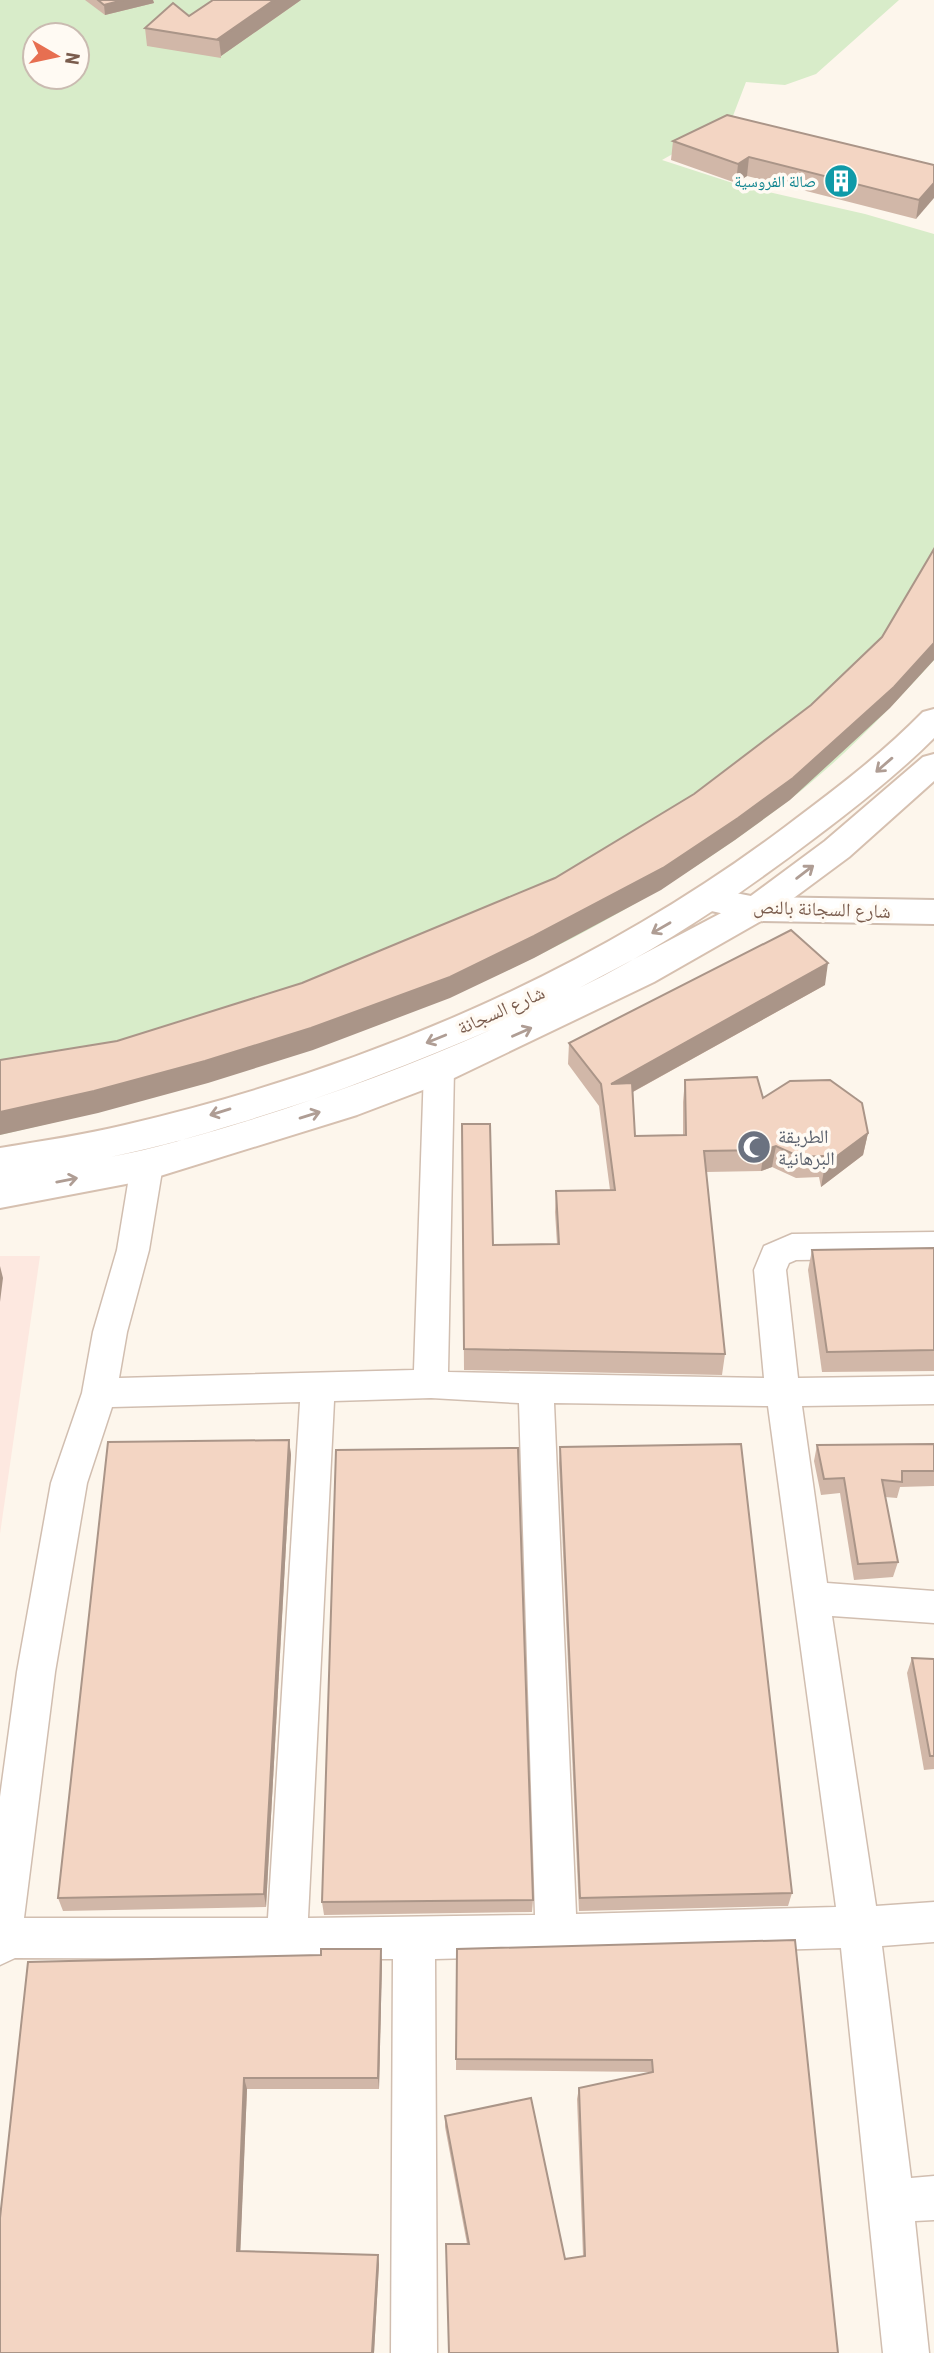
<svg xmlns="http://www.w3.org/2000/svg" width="934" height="2353" font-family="'Roboto Condensed','Noto Naskh Arabic',sans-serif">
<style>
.commercial{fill:#fde8e0}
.green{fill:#d8ecc9;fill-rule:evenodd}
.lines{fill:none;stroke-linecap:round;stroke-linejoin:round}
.minor-casing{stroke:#d1beb0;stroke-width:3}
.tertiary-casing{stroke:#d1beb0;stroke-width:4}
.secondary-casing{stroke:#d6c0b0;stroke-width:4}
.minor{fill:#fff;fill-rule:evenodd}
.tertiary{fill:#fff;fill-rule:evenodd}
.secondary{fill:#fff;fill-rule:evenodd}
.wall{fill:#d1b7a8}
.shaded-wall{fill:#aa9588}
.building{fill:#f3d5c3;stroke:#aa9588;stroke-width:2}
.oneway{stroke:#af9d94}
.labels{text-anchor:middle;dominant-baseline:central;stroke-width:7;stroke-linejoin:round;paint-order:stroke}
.far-culture-label{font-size:16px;fill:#0d838f;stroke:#fffaf3;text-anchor:end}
.street-label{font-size:19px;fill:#7a5c4d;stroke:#fffaf3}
.worship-label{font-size:19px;fill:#5b616d;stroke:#fffaf3;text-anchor:start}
</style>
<rect width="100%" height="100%" fill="#fdf6ec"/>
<!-- commercial -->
<path class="commercial" d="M0,1256h40l-40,278z"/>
<!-- green -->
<path class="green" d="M0,0h899l-83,74 -31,11 -39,-3 -15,39 -69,39 80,26 123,28 69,20v426c-45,50 -93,100 -146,141 -232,179 -505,270 -788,334zM35,35h42v42h-42z"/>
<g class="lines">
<!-- minor casing -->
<g class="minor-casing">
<path id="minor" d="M439,1058l11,3 4,8 -6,303 316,6 -10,-108 10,-24 28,-12 142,-2v26l-138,2 -7,3 -3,7 12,108 136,-2v28l-132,2 25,177 107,8v32l-102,-7 44,290 58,-4v40l-52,4 29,232 23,-2v44l-19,1 14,132h-46l-42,-405 -406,11 2,394h-46l2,-394 -378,-1 -15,7v-168l17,-125 34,-189 31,-90 11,-61 24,-82 14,-85 5,-8 11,-4 11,4 5,8 -14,85 -22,82 -8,46 295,-8 10,-301 4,-8zM431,1398l88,5 16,512 -227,3 26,-517zM300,1402l-32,516h-244l31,-246 32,-189 25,-76zM554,1403l214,3 68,501 -260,7z"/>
</g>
<!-- tertiary casing -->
<g class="tertiary-casing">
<path id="tertiary" d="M710,888l46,9 178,3v24l-178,-3 -58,-13 -5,-8 5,-8z"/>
</g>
<!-- secondary casing -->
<g class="secondary-casing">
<path id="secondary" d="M934,709v29c-36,36 -77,68 -118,99 -75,57 -153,110 -237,151l165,-87 81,-60 98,-84 11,-3v27l-85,76 -81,60 -114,65 -202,97 -95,36 -210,65 -147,28v-30l56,-10 -56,10v-30c42,-7 84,-13 125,-23 235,-55 466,-152 660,-298 48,-36 96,-72 138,-115zM495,1028c-84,38 -168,68 -256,95 -43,13 -85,26 -129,34 132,-28 261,-76 385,-129z"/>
</g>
<!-- minor -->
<use href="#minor" class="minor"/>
<!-- tertiary -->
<use href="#tertiary" class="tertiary"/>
<!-- secondary -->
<use href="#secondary" class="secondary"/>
</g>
<!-- wall -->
<g class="wall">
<path d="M85,0h68l1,3 -49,12z"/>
<path d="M301,0l-80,56v2l-74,-12 -2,-18 44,-12z"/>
<path d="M673,141l261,24 -18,54 -169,-43 -11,7 -65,-23z"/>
<path d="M825,985l-192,107 2,44 48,-1v-33l2,-22 78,18 105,35 -5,22 -42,32 -2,-10 -23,1 -24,-11 -11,4 -55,1 19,182 -3,21 -258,-5 -2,-246 31,121 64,-1 -2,-32 1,-21 54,-1 -11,-84 -31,-42 1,-21z"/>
<path d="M934,1248v123l-112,1 -14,-102 4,-20z"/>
<path d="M289,1440l2,15 -25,452 -203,4 -5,-13z"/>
<path d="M934,1444v42l-34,1 -3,11 -12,-1 13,65 -5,15 -39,3 -14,-87 -19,2 -7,-34 3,-16z"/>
<path d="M560,1447l232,446 -4,13 -209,5 -20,-448z"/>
<path d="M912,1658l22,1v110l-10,1 -17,-97z"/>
<path d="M533,1900l-1,12 -208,3 -2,-13z"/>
<path d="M795,1940l43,413 -371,-109 -22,-117v-11l120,143 18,-3 -6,-157 2,-11 70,-15v-1l-193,-2 1,-121z"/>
<path d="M382,1962l-3,127h-132l-7,162 138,4 1,9 -5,89 -374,-135z"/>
</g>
<!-- shaded-wall -->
<g class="shaded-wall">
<path d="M123,0h30l1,3 -49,12 -1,-10z"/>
<path d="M274,0h27l-80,56 -2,-16 -1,-1z"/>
<path d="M749,157l-2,19 -11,7 2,-19z"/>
<path d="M934,183v15l-18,21 3,-19z"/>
<path d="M934,643v17l-44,48 -100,92 -55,40 -74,50 -127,68 -84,40 -137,52 -105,33 -110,30 -98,22v-23l450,-135z"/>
<path d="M828,963l-3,22 -216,120 2,-21z"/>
<path d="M868,1133l-5,22 -42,32 4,-22z"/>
<path d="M776,1146l-4,21 -11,4 3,-21z"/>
<path d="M0,1266l3,12 -3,24z"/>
<path d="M289,1440l2,15 -25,452 -2,-13z"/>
<path d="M381,1949l1,13 -3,127 -1,-11z"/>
<path d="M244,2078l3,11 -7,171 -3,-9z"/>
<path d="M378,2255l1,9 -5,89h-2z"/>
</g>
<!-- building -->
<g class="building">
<path d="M98,0h25l-19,5z"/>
<path d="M213,0h61l-56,39 1,1 -74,-12 28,-25 16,13z"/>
<path d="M727,115l207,50v18l-15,17 -170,-43 -11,7 -65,-23z"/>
<path d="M934,549v94l-40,44 -101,91 -55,40 -75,50 -129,68 -84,41 -139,51 -106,33 -111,30 -94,21v-52l117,-19 185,-58 253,-105 139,-84 117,-89 71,-68z"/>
<path d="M791,930l37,33 -217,121 21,-1 3,53 51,-1 -1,-55 72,-3 6,21 27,-17 40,-1 32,23 6,30 -43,32 -2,-9 -23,1 -24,-11 -12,4 -60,1 21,203 -261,-5 -2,-225h28l3,121 66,-1 -3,-53 59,-1 -14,-106 -32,-41z"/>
<path d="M934,1248v102l-107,2 -15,-102z"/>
<path d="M289,1440l-25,454 -206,4 50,-456z"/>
<path d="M741,1444l51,449 -212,5 -20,-451z"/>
<path d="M934,1444v27h-32v11l-20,-2 16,82 -40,2 -14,-86 -20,1 -7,-34z"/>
<path d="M518,1448l15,452 -211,2 14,-452z"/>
<path d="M912,1658l22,1v97h-4z"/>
<path d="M795,1940l43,413h-389l-3,-109h23l-24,-128 86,-18 34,161 20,-3 -6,-168 74,-16 -1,-12 -196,-1 1,-110z"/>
<path d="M321,1949h60l-3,129h-134l-7,173 141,4 -6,98h-372v-135l28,-256 293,-7z"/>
</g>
<!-- one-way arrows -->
<defs><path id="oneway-shaft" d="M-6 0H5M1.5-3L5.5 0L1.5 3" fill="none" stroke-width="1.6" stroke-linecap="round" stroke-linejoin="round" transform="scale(1.75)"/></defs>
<g class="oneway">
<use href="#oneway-shaft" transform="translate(884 765) rotate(139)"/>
<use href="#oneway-shaft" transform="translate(805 872) rotate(-37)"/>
<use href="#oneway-shaft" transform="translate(661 928) rotate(150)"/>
<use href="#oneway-shaft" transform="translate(522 1032) rotate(-24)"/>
<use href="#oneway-shaft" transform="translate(436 1039) rotate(158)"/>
<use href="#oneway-shaft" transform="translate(220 1112) rotate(163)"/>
<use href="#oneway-shaft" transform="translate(310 1115) rotate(-17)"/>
<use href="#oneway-shaft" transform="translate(67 1180) rotate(-11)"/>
</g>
<!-- icons -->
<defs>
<g id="building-disc" transform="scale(1.75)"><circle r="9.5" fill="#0f9aa8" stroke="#fffaf3"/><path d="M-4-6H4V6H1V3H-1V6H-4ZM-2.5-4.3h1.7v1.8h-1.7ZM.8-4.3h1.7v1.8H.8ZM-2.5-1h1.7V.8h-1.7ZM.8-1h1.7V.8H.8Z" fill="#fff"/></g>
<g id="mosque-disc" transform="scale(1.75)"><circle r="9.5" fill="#6b7280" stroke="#fffaf3"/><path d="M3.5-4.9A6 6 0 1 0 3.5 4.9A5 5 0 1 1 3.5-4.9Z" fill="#fff"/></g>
</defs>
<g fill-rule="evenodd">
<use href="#building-disc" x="841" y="181"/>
<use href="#mosque-disc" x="754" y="1147"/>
</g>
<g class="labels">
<!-- far-culture labels -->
<g class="far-culture-label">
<text x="816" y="181">صالة الفروسية</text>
</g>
<!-- street labels -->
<g class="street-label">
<text transform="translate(822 909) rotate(2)">شارع السجانة بالنص</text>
<text transform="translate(501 1010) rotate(-24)">شارع السجانة</text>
</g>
<!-- worship labels -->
<g class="worship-label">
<text x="778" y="1136">الطريقة<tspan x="778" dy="22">البرهانية</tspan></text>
</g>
</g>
<!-- north arrow -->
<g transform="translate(56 56) rotate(99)"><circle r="33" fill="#fffaf3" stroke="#cabbb1" stroke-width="2"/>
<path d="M0-5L12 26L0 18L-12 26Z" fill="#e76f51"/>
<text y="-10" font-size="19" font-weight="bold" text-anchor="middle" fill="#7a5c4d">N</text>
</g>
</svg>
